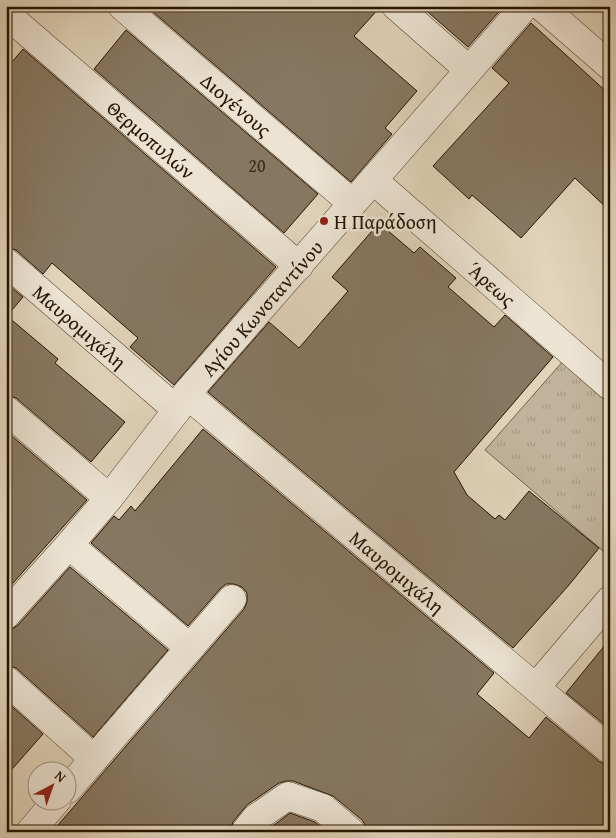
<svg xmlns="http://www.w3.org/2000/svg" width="616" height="838" font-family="'Gentium Book Plus',serif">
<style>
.park{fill:url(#park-tufts);stroke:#72634e}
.building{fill:#867761;stroke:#241300}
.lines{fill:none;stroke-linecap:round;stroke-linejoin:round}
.minor-casing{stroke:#53432f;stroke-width:29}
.minor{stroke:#ece3d3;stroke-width:28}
.poi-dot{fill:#8f2418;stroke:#ece3d3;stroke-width:2}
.labels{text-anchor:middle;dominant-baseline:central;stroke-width:5;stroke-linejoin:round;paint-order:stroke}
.number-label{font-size:18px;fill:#3c2c18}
.street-label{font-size:20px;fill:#241300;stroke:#ece3d3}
.poi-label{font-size:20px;fill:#241300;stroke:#ece3d3;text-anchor:start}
</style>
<defs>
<pattern id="park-tufts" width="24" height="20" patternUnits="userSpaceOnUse" patternTransform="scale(1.25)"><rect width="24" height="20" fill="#c1b39b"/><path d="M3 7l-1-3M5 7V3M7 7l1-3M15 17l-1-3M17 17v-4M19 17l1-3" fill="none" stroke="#a69984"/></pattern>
</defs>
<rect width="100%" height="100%" fill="#e1d4bb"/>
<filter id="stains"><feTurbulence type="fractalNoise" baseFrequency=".004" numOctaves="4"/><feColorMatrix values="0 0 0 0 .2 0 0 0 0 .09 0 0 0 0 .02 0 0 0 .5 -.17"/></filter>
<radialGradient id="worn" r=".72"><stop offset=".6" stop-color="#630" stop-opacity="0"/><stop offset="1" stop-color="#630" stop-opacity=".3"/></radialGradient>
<!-- park -->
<path class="park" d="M564,360l46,40v157l-125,-107z"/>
<!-- building -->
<g class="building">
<path d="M146,6h235l-27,30 63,55 -32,37 7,6 -41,48z"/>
<path d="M421,6h83l-36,41z"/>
<path d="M531,23l79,72v116l-35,-33 -54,60 -49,-43 -3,4 -36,-33 76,-83 -17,-15z"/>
<path d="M126,30l192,164 -34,39 -190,-164z"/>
<path d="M23,49l253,218 -102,118 -44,-38 8,-9 -86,-75 -9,11 -27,-24 -10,-3v-178z"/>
<path d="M379,223l35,30 6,-6 36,31 -8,9 46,40 11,-12 48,42 -99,115 13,23 28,24 4,-4 6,5 24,-29 70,57 -30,37 -56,63 -305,-256 61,-70 30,26 49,-57 -16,-14z"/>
<path d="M6,283l17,14 -16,19 51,43 -3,4 70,59 -34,40 -75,-64 -10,-3z"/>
<path d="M203,429l291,244 -17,21 52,44 17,-21 54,45 10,3v67h-244v-6l-4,-6 -29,-24 -40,-15h-7l-7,2 -32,22 -14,17 -3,10h-178l192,-223 3,-7v-9l-5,-6 -8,-3h-8l-6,5 -32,37 -97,-83 23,-27 5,4 12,-14 4,5z"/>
<path d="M6,431l81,69 -81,91z"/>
<path d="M70,567l98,83 -75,87 -77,-69 -10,-3v-35h5l7,-5z"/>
<path d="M610,639v90l-44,-36z"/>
<path d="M6,701l37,33 -37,42z"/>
<path d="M290,813l25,9 12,10h-62z"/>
</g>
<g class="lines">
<!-- minor casing -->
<g class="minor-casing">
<g id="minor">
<path id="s1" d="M122,6l230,197"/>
<path d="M396,6l73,64"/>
<path d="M541,6l69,60"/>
<path id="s2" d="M6,14l293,252"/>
<path id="s3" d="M373,180l237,206"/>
<path id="s4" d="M6,262l171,148"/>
<path id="s5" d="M186,394l424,356"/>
<path d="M6,410l103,88"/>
<path d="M69,545l121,103"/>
<path id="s6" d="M6,615l63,-70 40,-47 68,-88 9,-16 339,-388"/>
<path d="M6,680l88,79"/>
<path d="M536,687l74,-87"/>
<path d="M68,789l164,-190"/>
<path d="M30,832l27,-32"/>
<path d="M245,832l11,-14 32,-22 35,12 28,24"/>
</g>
</g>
<!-- minor -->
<use href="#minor" class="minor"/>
</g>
<!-- markers -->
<circle class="poi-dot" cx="324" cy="221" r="5"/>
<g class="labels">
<!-- number labels -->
<g class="number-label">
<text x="257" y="165">20</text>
</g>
<!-- street labels -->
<g class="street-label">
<text stroke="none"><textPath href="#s1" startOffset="151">Διογένους</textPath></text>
<text stroke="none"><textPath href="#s2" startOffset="192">Θερμοπυλών</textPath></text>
<text stroke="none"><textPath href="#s3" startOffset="158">Άρεως</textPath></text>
<text stroke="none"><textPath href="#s6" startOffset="400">Αγίου Κωνσταντίνου</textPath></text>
<text stroke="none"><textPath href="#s4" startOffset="98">Μαυρομιχάλη</textPath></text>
<text stroke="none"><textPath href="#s5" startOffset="276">Μαυρομιχάλη</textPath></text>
</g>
<!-- poi labels -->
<g class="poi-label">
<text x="334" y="221">Η Παράδοση</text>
</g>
</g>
<!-- margin -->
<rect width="616" height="838" fill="none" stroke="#e1d4bb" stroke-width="25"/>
<rect x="8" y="8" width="601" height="823" fill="none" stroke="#241300" stroke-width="2.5"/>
<rect x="12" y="12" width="591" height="813" fill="none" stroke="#241300"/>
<!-- north arrow -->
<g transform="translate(52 786) rotate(41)"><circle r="24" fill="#ece3d3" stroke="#9c907f"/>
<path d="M0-4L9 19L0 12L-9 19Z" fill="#8f2418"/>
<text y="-8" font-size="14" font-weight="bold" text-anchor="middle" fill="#241300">N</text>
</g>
<rect width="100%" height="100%" filter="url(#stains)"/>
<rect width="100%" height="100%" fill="url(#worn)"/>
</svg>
